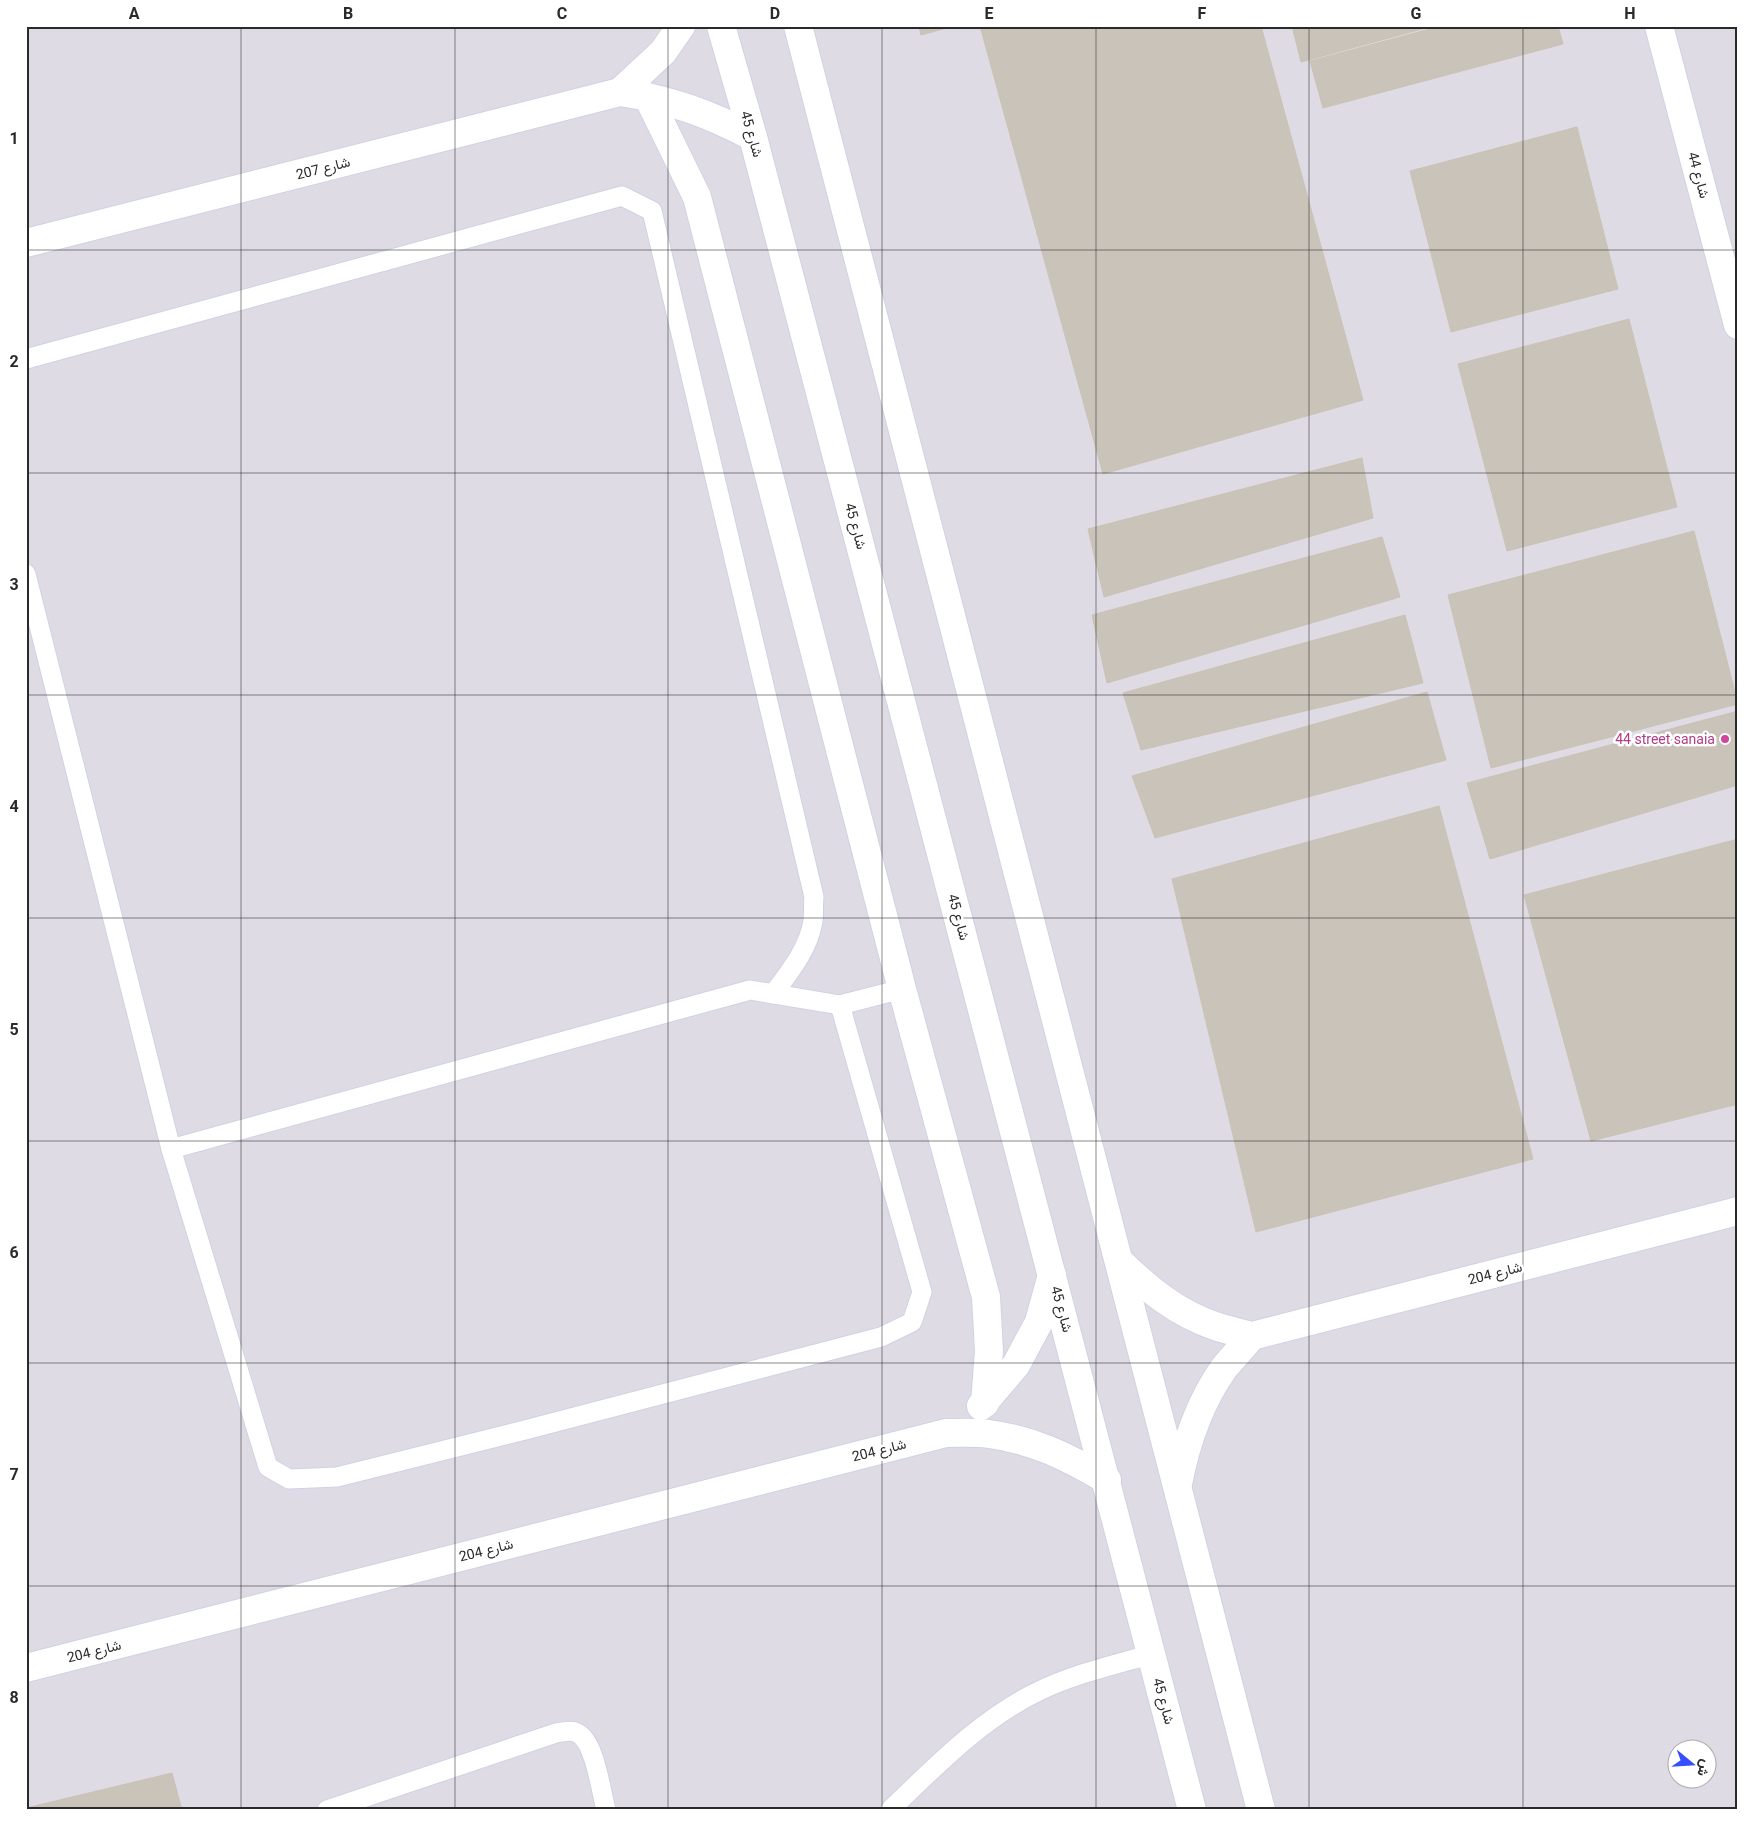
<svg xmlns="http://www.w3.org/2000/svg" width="1764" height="1836" font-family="Roboto,Vazirmatn,sans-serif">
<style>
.industrial{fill:#dfdbe5;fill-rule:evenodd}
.building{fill:#c9c3ba;stroke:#c9c3b4}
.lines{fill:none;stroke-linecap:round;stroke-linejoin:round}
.service-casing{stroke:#cfd2e4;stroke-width:21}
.minor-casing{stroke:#cfd2e4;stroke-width:30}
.service{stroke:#fff;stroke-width:19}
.minor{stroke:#fff;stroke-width:28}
.grid{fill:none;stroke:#2a2a2a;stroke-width:1;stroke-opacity:0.55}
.hotel-dot{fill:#d1479c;stroke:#fff;stroke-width:2}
.labels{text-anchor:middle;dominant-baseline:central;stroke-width:5;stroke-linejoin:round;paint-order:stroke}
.street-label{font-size:14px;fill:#2a2a2a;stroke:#fff}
.hotel-label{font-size:14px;fill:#b23c85;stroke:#fff;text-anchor:end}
.neatline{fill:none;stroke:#2a2a2a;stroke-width:2}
.grid-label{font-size:16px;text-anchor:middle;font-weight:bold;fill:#2a2a2a}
</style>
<rect width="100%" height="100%" fill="#eee6da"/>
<!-- industrial -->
<path class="industrial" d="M26,26h1712v1784h-1712zM1676,1748h30v30h-30z"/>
<!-- building -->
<g class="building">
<path d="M919,26h35l-33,9z"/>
<path d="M980,26h281l102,374 -260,74z"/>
<path d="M1292,26h141l-132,36z"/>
<path d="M1441,26h117l5,18 -240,64 -13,-47z"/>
<path d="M1577,127l41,162 -167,43 -41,-161z"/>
<path d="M1629,319l48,188 -170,44 -49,-187z"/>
<path d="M1362,458l11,60 -269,79 -16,-68z"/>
<path d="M1694,531l44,173 -247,64 -43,-173z"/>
<path d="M1382,537l18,60 -293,86 -15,-68z"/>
<path d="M1405,615l18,68 -282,67 -18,-57z"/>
<path d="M1427,692l19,68 -291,78 -23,-62z"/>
<path d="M1738,711v74l-248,74 -23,-76z"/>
<path d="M1439,806l94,353 -277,73 -84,-353z"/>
<path d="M1738,839v265l-147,37 -67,-246z"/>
<path d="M172,1773l10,37h-156v-2z"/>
</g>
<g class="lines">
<!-- service casing -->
<g class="service-casing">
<g id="service">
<path d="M26,359l596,-163 30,15 162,686c-1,8 0,16 -1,24 -4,27 -24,52 -40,73"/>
<path d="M26,574l145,575 579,-159 90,15 62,-16"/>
<path d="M171,1149l97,318 21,12 48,-2 188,-47 356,-93 31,-15 10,-30 -82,-287"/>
<path d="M327,1810l229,-77c8,-1 16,-4 23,1 16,10 22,57 27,76"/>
<path d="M890,1810c45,-43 92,-92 149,-119 35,-17 75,-26 113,-37"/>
</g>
</g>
<!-- minor casing -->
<g class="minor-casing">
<g id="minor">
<path d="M721,26l32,111 439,1673"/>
<path d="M798,26l463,1784"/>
<path d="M1659,26l79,299"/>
<path d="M620,92l43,-40 18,-26"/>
<path d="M648,97l49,100 205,792 84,308 3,54 -4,52"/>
<path d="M26,243l594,-151c51,8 88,21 133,45"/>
<path d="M1120,1262c29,28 57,51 95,64 12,4 25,7 37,10l486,-125"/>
<path d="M981,1406l35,-41 23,-43 13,-47"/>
<path d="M1178,1484c8,-42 21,-81 46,-116 9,-11 19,-21 28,-32"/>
<path d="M26,1668l920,-235c14,0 29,-1 43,1 45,6 79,23 118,46"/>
</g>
</g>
<!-- service -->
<use href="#service" class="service"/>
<!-- minor -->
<use href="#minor" class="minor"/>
</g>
<!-- grid -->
<path class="grid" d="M241,26v1784M455,26v1784M668,26v1784M882,26v1784M1096,26v1784M1309,26v1784M1523,26v1784M26,250h1712M26,473h1712M26,695h1712M26,918h1712M26,1141h1712M26,1363h1712M26,1586h1712"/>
<!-- markers -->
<circle class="hotel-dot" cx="1725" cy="739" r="5"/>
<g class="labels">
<!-- street labels -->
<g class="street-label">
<text transform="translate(752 134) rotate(74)">شارع 45</text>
<text transform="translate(323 168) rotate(-14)">شارع 207</text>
<text transform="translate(1699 175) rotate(75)">شارع 44</text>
<text transform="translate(856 526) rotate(75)">شارع 45</text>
<text transform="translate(959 917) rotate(75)">شارع 45</text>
<text transform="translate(1495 1273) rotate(-14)">شارع 204</text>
<text transform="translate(1062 1309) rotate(75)">شارع 45</text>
<text transform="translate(879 1450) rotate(-14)">شارع 204</text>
<text transform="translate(486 1550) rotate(-14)">شارع 204</text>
<text transform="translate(94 1651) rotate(-14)">شارع 204</text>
<text transform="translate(1164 1701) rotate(75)">شارع 45</text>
</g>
<!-- hotel labels -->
<g class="hotel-label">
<text x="1715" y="739">44 street sanaia</text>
</g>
</g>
<!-- border -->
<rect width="1764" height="1836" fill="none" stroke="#ffffff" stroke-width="55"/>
<!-- north arrow -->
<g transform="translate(1692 1764) rotate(108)"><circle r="24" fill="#ffffff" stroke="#aaaaaa"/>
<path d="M0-4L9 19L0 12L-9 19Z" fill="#354eff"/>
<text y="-8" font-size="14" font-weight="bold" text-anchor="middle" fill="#2a2a2a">ش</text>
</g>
<rect x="28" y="28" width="1708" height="1780" class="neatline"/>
<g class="grid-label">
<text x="134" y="19">A</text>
<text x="348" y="19">B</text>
<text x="562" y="19">C</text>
<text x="775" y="19">D</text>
<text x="989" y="19">E</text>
<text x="1202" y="19">F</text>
<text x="1416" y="19">G</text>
<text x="1630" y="19">H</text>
<text x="14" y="144">1</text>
<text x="14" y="367">2</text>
<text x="14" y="590">3</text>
<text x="14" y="812">4</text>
<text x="14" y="1035">5</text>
<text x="14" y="1258">6</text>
<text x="14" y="1480">7</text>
<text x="14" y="1703">8</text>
</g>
</svg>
